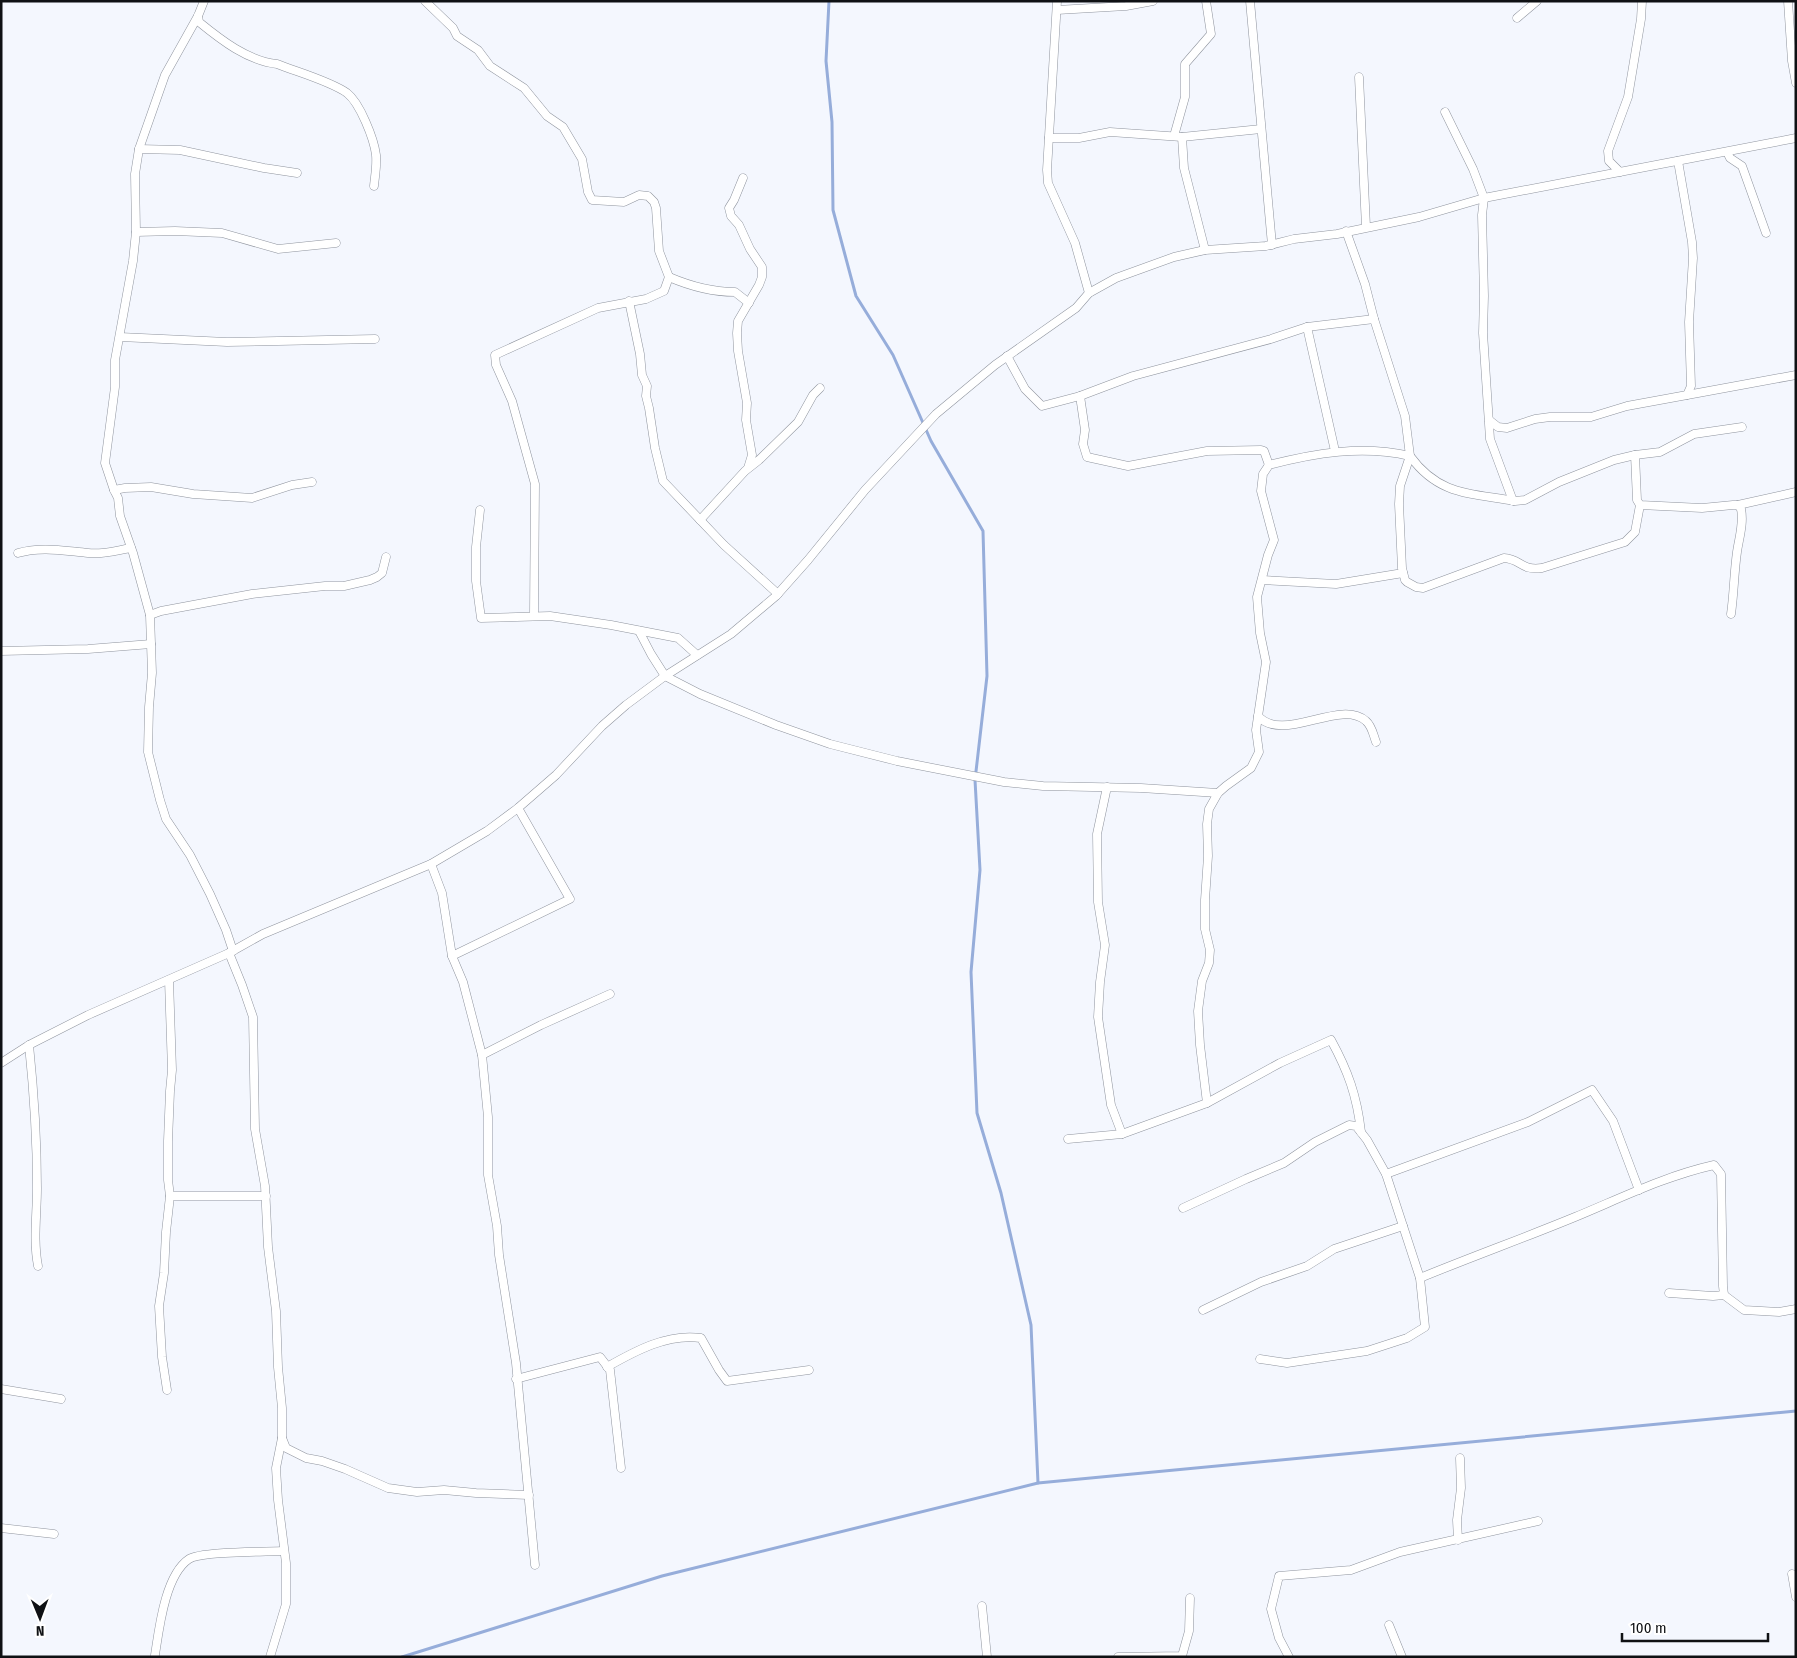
<svg xmlns="http://www.w3.org/2000/svg" width="1797" height="1658" font-family="'Fira Sans Condensed',sans-serif">
<style>
.lines{fill:none;stroke-linecap:round;stroke-linejoin:round}
.stream{stroke:#96adda;stroke-width:3}
.minor-casing{stroke:#8f949e;stroke-width:9}
.minor{stroke:#fff;stroke-width:8}
</style>
<rect width="100%" height="100%" fill="#f4f7fe"/>
<g class="lines">
<!-- stream -->
<g class="stream">
<path d="M829,1l-3,60 6,61 1,88 23,86 37,59 38,86 52,90 4,145 -12,104 5,90 -9,102 6,141 24,80 30,132 7,158"/>
<path d="M402,1657l260,-81 376,-93 758,-72"/>
</g>
<!-- minor casing -->
<g class="minor-casing">
<g id="minor">
<path d="M204,1l-6,15 -33,59 -26,74 -4,25 1,58 -3,29 -18,99v27l-10,76 9,27 4,8 2,18 13,37 17,62 2,58 -3,34 -1,45 12,48 6,19 24,36 20,39 16,36 7,21"/>
<path d="M425,1l28,27 4,8 21,14 12,16 34,22 23,28 16,11 19,32 6,33 4,8 32,2 15,-7 9,1 6,6 2,6 3,43 10,26 -5,14 -18,8 -48,9 -103,47 1,10 16,36 23,83 -1,132"/>
<path d="M1057,1l-10,169 1,13 27,60 14,50"/>
<path d="M1250,1l22,244"/>
<path d="M1788,1l4,60 4,22"/>
<path d="M1057,10l69,-4 27,-5"/>
<path d="M198,16l1,6c22,18 49,39 78,42 20,8 53,17 70,29 13,10 27,46 29,62 1,11 -1,20 -2,31"/>
<path d="M1517,18l20,-17"/>
<path d="M1359,77l7,150"/>
<path d="M1445,112l28,57 11,29 -2,17 2,81 -1,37 7,106 23,62"/>
<path d="M1174,136l11,-39v-33l26,-30 -5,-33"/>
<path d="M1182,137l2,31 21,82"/>
<path d="M1049,138h30l31,-6 72,5 79,-8"/>
<path d="M139,149l41,1 84,18 33,5"/>
<path d="M1727,152l3,6 12,8 24,67"/>
<path d="M1620,172l-11,-11 -1,-10 20,-54 13,-78 1,-18"/>
<path d="M743,178l-9,22 -5,8 2,8 8,9 11,24 12,18v10l-3,8 -21,36 -1,12 1,18 9,52 -1,17 6,35 -4,13"/>
<path d="M1346,231l19,53 9,35 31,97 5,40 -10,30 -1,18 3,64 3,12 2,2 9,5 7,1 81,-30c17,1 17,13 38,10l83,-26 10,-10 5,-27"/>
<path d="M136,232l39,-1 47,2 56,16 58,-6"/>
<path d="M669,277c21,9 43,15 66,15l14,11"/>
<path d="M629,301l11,53 2,21 5,11 -1,10 3,12 6,40 8,33 61,64 54,49"/>
<path d="M1307,327l28,124"/>
<path d="M120,337l107,5 148,-3"/>
<path d="M1007,356l18,33 17,17 38,-10 53,-20 138,-37 36,-12 67,-8"/>
<path d="M1687,395l109,-20"/>
<path d="M1080,396l5,34 -2,14 4,13 41,9 79,-15 54,-1 3,1 5,14"/>
<path d="M1489,420l9,7 9,1 28,-9 15,-2h41l36,-11 60,-11 4,-9 -2,-64 4,-64 -1,-16 -14,-81"/>
<path d="M1635,455l2,45 3,5 62,3 31,-3h5l3,4c3,14 -2,29 -4,43 -3,21 -3,41 -6,62"/>
<path d="M114,490l11,-2 26,-1 42,7 59,4 40,-13 20,-3"/>
<path d="M1738,505l58,-13"/>
<path d="M480,510l-4,37v34l5,37 69,-2 61,9 67,13 19,17"/>
<path d="M700,520l45,-49 14,-11 39,-38 15,-27 7,-7"/>
<path d="M18,553c23,-7 47,-2 70,0 14,2 30,-3 43,-5"/>
<path d="M1262,580l74,4 67,-11"/>
<path d="M150,615l11,-4 91,-17 73,-8h19l26,-6 7,-3 5,-4 4,-16"/>
<path d="M639,631l12,23 14,22 35,18 76,31 54,19 67,17 107,21 39,4 98,2 77,5"/>
<path d="M1,651l87,-2 63,-5"/>
<path d="M1258,716c25,28 82,-18 108,5 6,5 7,13 10,21"/>
<path d="M1107,787l-10,47 1,68 7,43 -5,37 -2,35 13,88 11,29"/>
<path d="M431,864l11,29 10,63 11,26 19,73 6,62v58l9,51 2,29 17,108 19,202"/>
<path d="M229,953l13,32 11,32 2,112 10,57 3,61 8,64 2,56 4,41v30l4,10 20,10 16,3 23,8 43,19 29,4 27,-2 32,3 53,2"/>
<path d="M452,956l118,-57 -52,-91"/>
<path d="M169,980l3,90 -2,21 -2,50v39l2,16"/>
<path d="M29,1045c5,48 8,95 8,143 0,26 -4,52 1,78"/>
<path d="M482,1055l59,-30 69,-31"/>
<path d="M1,1063l28,-18 59,-30 141,-62 34,-19 168,-70 56,-33 31,-23 38,-33 46,-49 24,-21 39,-29 66,-42 45,-38 32,-36 57,-70 71,-76 59,-49 81,-57 13,-15 27,-15 58,-21 31,-7 61,-4 28,-7 43,-5 82,-17 65,-19 312,-60"/>
<path d="M1207,1103l73,-40 51,-23c17,31 26,56 30,92"/>
<path d="M1068,1139l54,-5 85,-31 -7,-58 -2,-34 4,-30 7,-18 1,-13 -5,-21v-29l3,-44 -1,-32 2,-15 9,-16 8,-7 25,-18 8,-16 -3,-22 10,-68 -6,-29 -3,-36 11,-42 6,-15 -13,-49 2,-17 6,-9c46,-12 93,-20 141,-9 29,40 61,37 105,45l10,-1 34,-18 55,-22 21,-5 25,-3 34,-18 48,-7"/>
<path d="M1386,1174l142,-52 64,-32 21,31 26,69"/>
<path d="M1183,1208l63,-29 38,-16 31,-21 34,-17 7,1 11,14 19,34 34,104 5,49 -18,11 -40,13 -80,12 -27,-4"/>
<path d="M1420,1278c51,-21 104,-40 155,-61 46,-19 90,-41 139,-52l7,9 2,112 1,9"/>
<path d="M1669,1293l44,3 11,-1 20,15 35,2 17,-3"/>
<path d="M1203,1310l58,-28 46,-16 27,-17 69,-23"/>
<path d="M607,1367c28,-16 61,-34 94,-29l18,32 8,11 82,-11"/>
<path d="M516,1379l84,-22 10,13 11,98"/>
<path d="M1,1389l60,10"/>
<path d="M167,1390l-5,-33 -3,-51 5,-33 2,-41 4,-36h96"/>
<path d="M1,1528l53,6"/>
<path d="M1458,1540l-1,-20 4,-32 -1,-30"/>
<path d="M1792,1574l4,23"/>
<path d="M982,1606l5,51"/>
<path d="M1389,1625l13,32"/>
<path d="M155,1655c4,-26 10,-80 34,-96 11,-8 78,-7 95,-8"/>
<path d="M270,1657l16,-53v-41l-8,-63 -2,-32 6,-30"/>
<path d="M1118,1657l64,-1 7,-25 1,-33"/>
<path d="M1289,1657l-10,-19 -8,-29 8,-33 72,-6 49,-18 138,-31"/>
</g>
</g>
<!-- minor -->
<use href="#minor" class="minor"/>
</g>
<!-- border -->
<rect width="1797" height="1658" fill="none" stroke="#0f1114" stroke-width="5"/>
<!-- north arrow -->
<g transform="translate(40 1618) rotate(179)" stroke="#ffffff" stroke-width="4" paint-order="stroke">
<path d="M0-4L9 19L0 12L-9 19Z" fill="#0f1114"/>
<text y="-8" font-size="14" font-weight="bold" text-anchor="middle" fill="#0f1114">N</text>
</g>
<!-- scale -->
<path d="M1622 1633v8h146v-8" fill="none" stroke="#0f1114" stroke-width="2.5"/>
<text x="1630" y="1633" font-size="15" fill="#0f1114" stroke="#ffffff" stroke-width="4" paint-order="stroke">100 m</text>
</svg>
